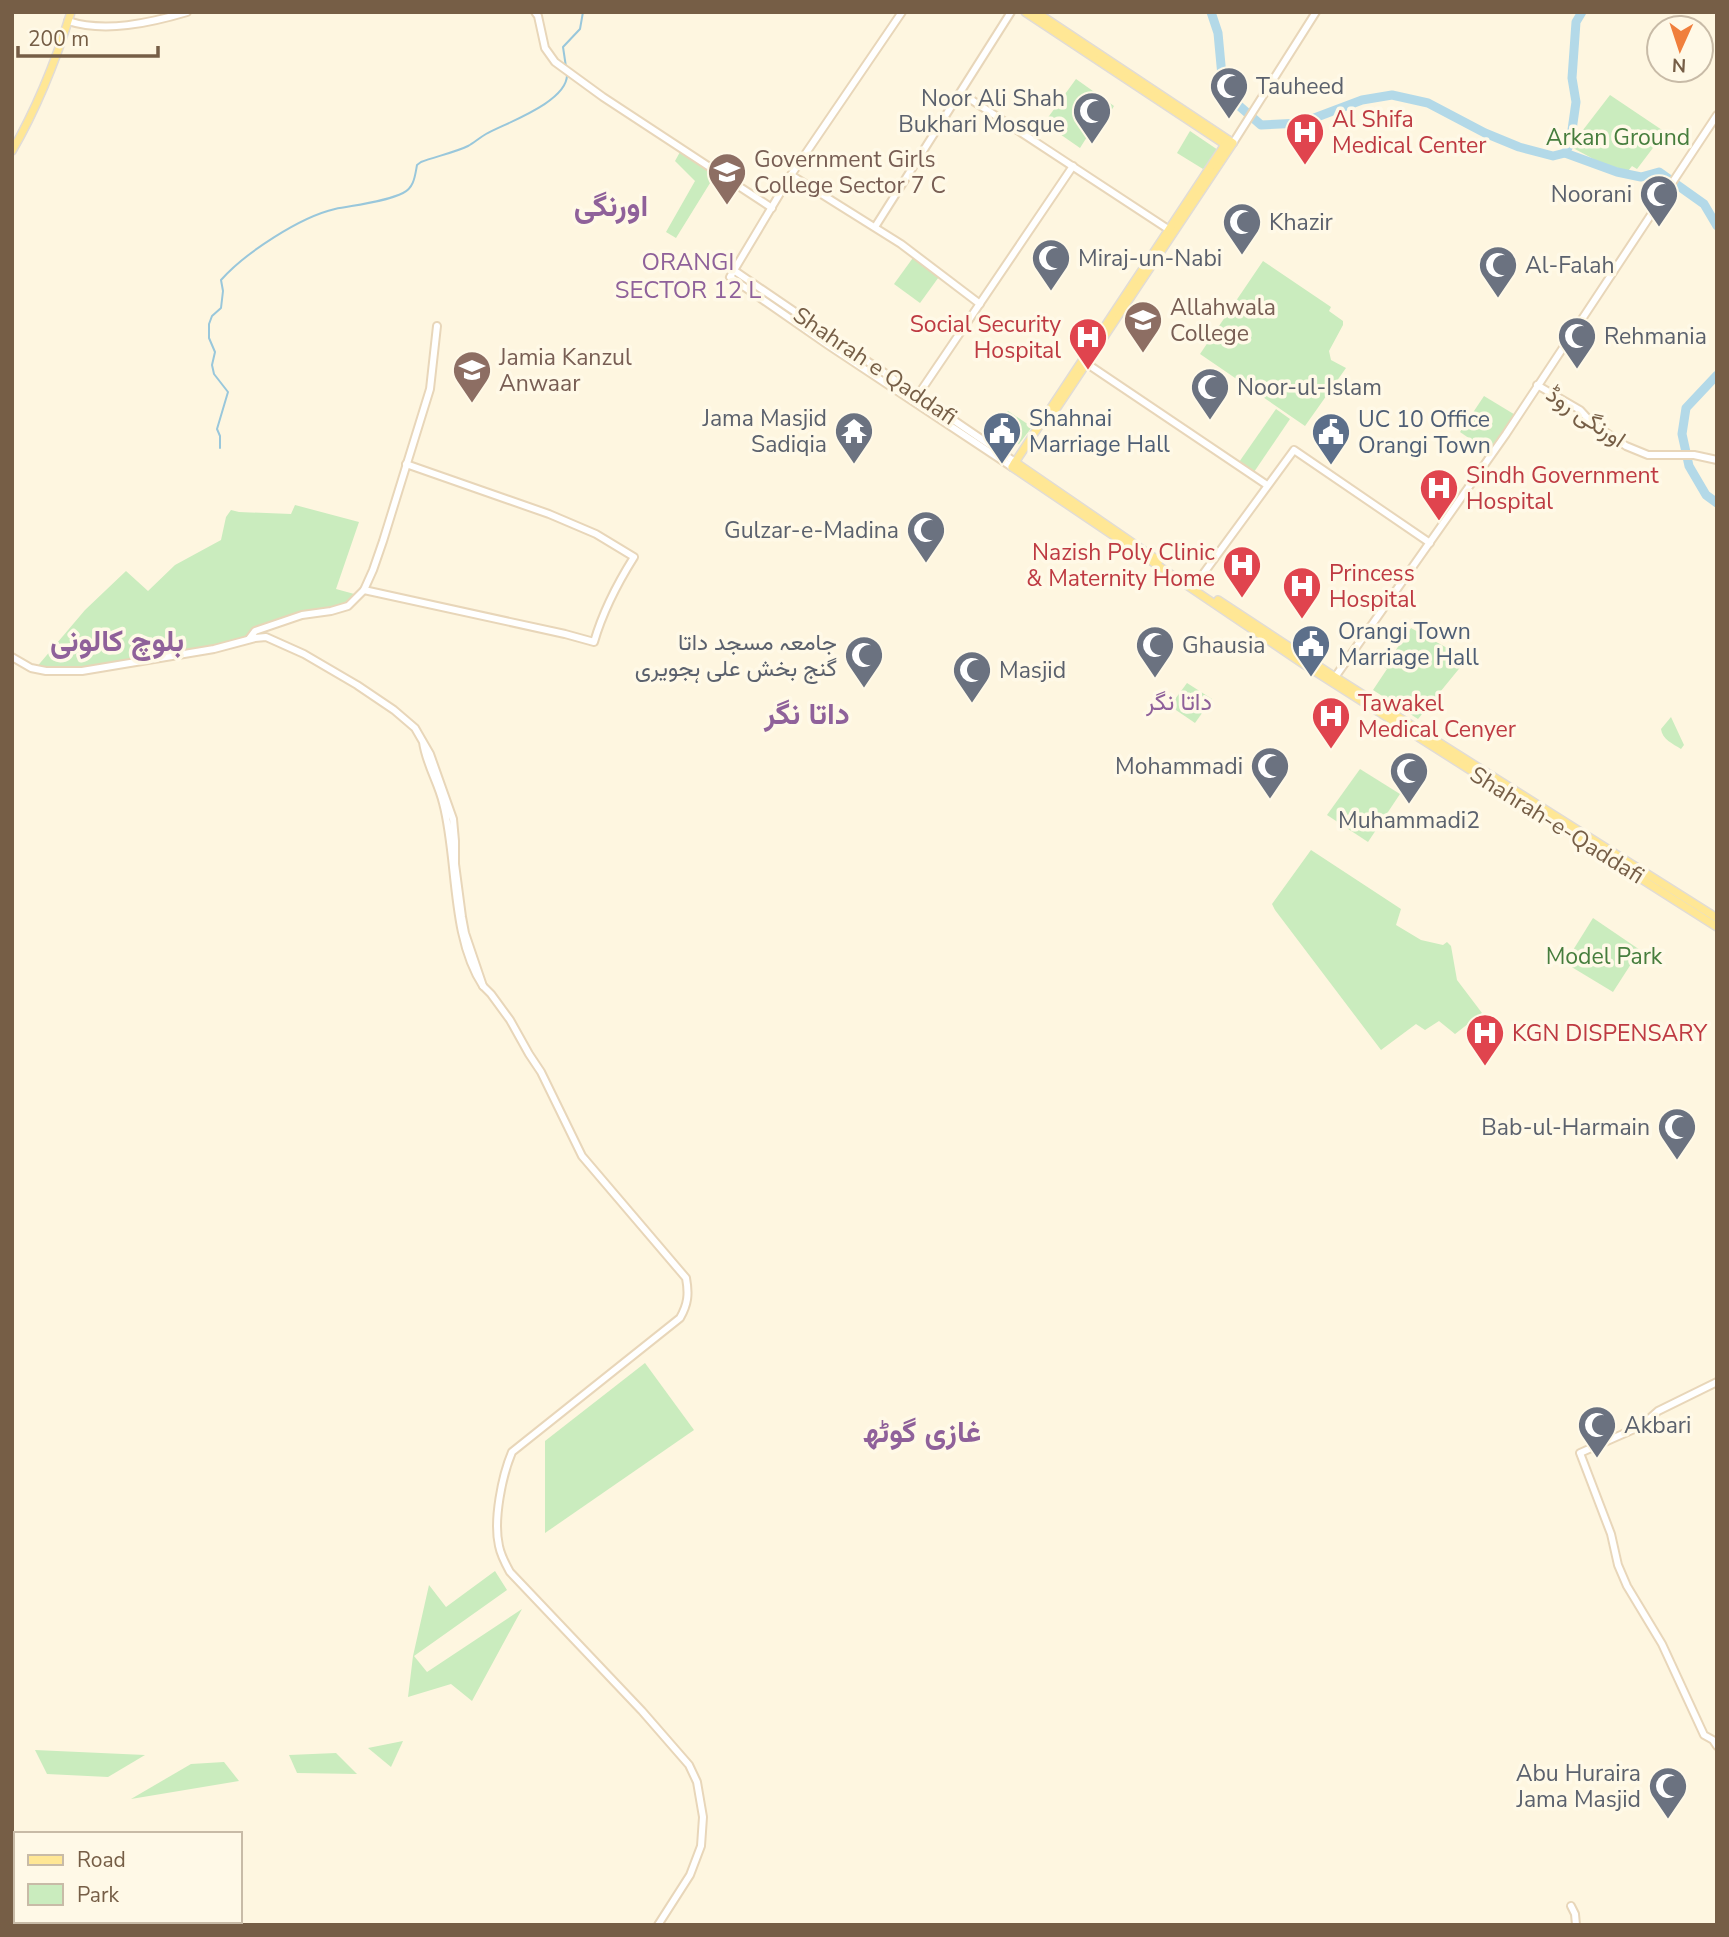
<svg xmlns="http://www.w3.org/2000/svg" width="1729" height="1937" font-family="'Nunito Sans',Vazirmatn,sans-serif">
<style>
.green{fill:#caecbe}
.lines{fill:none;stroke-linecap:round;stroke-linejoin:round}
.stream{stroke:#99c7db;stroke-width:2}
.river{stroke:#b3d9e8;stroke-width:9}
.secondary-casing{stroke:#e8d6b9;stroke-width:10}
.primary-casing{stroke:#e1dcd6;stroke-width:10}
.secondary{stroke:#fff;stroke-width:6}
.primary{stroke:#ffe795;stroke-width:7}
.labels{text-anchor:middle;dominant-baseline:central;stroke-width:7;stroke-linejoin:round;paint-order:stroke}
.worship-label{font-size:23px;fill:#5b616d;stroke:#fff9e7;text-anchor:start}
.health-label{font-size:23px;fill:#be3a42;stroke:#fff9e7;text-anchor:start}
.park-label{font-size:23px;fill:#467d3d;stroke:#fff9e7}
.education-label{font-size:23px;fill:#785e54;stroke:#fff9e7;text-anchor:start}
.street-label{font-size:23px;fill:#765e46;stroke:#fff9e7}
.service-label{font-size:23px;fill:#4e5e75;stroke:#fff9e7;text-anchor:start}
.neighbourhood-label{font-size:24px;fill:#8f619a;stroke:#fff9e7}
.district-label{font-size:30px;font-weight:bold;fill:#8f619a;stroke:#fff9e7}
</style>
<rect width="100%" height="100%" fill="#fef6e0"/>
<!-- green -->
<g class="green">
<path d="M1076,79l38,27 -16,26 -6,-3 -12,19 -36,-25z"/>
<path d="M1610,95l55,37 -28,37 -5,-3 -4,5 -27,-8 -28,-15 4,-18h6z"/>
<path d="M1190,131l28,19 -15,19 -26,-16z"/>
<path d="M680,152l35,23 -39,63 -10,-6 29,-51 -20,-20z"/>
<path d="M915,255l26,19 -21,29 -26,-19z"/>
<path d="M1263,261l68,46 -2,4 14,10v4l-14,26 2,9 15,8 -41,58 -105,-72z"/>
<path d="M1484,396l33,20 -25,38 -32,-22z"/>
<path d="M1276,409l14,10 -38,56 -15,-10z"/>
<path d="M1008,411l24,16 -13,17c-12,2 -18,-3 -28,-9z"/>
<path d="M295,505l64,17 -23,67 22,6 -10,11 -47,9 -46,16 -7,8 -166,32 -47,-2 50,-59 41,-39 22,20 27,-26 46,-25 5,-23 5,-7 8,2 52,2z"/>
<path d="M1411,628l56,31 -49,60 -45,-29 14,-21 -3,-2z"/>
<path d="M1187,683l25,16 -17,24 -25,-17z"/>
<path d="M1671,717l13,28 -3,4c-8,-5 -19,-10 -20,-20z"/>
<path d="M1360,769l40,25 -32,48 -41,-27z"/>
<path d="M1311,850l90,59 -5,16 25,15 22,5 4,-3 4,4 6,34 25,33 -27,21 -16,-13 -14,9 -9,-6 -35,26 -106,-140 -3,-6z"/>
<path d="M1593,918l47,32 -27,42 -48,-29z"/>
<path d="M645,1363l49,67 -149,103v-92z"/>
<path d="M495,1571l12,19 -93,66 13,16 95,-63 -50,92 -21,-17 -43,13 5,-41 16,-71 17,22z"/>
<path d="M403,1741l-12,26 -23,-19z"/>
<path d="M35,1750l110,5 -37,22 -61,-3z"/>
<path d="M336,1753l21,21 -60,-1 -8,-18z"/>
<path d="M224,1762l15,19 -108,18 60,-35z"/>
</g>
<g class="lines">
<!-- stream -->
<g class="stream">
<path d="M566,67l-3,-20 17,-18 3,-17"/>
<path d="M220,448v-12l-3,-7 11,-37 -14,-18 -2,-9 3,-13 -6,-14v-14l3,-8 9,-8 2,-17 -2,-11c24,-27 79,-63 114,-71 20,-4 50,-7 68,-16 11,-5 12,-17 14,-28l4,-3c13,-5 35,-10 47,-16 6,-3 11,-8 18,-12 20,-11 81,-32 81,-59"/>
</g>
<!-- river -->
<g class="river">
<path d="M1211,12l7,21 4,43 15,28 24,21 40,-2 61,-23 30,-5 36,8 57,30 34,14 34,9 12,-3 52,19 24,5 18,-5 45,32 13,22"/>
<path d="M1565,153l5,-9 6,-42 -4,-24 4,-56 6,-10"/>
<path d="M1717,375l-31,33 -4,26 7,32 17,29 11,8"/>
</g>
<!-- secondary casing -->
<g class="secondary-casing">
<g id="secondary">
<path d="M535,12l3,4 7,32 10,14 48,35 169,111"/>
<path d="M902,12l-111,163 -61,102 98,68 184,122"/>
<path d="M68,21c37,12 82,2 119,-9"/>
<path d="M961,93l210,138"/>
<path d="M1233,143l83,-131"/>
<path d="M791,175l110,69 79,60"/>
<path d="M875,227l136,-215"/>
<path d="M735,271l280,191"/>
<path d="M1083,361l184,124"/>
<path d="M1537,385l43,25 11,12 35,24 22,9h46l23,5"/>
<path d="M918,395l155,-229"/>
<path d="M1195,585l99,-135 136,93"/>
<path d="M364,590l201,44 29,8c9,-31 23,-58 40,-85l-38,-23 -47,-20 -143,-50"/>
<path d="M249,639l6,-8 47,-16 29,-4 17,-5 16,-16 9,-20 10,-29 47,-152 7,-63"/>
<path d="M12,657l19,11 15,3h36l132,-22 41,-11 11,-1 38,17 53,31 37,25 21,18 15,26 23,65 2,22v23l7,53 3,16 18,53c-33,-50 -25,-127 -40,-183 -5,-21 -17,-39 -20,-61"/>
<path d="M1333,680l173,-246 211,-319"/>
<path d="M483,986l8,8 19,26 19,34 12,18 41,84 104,122c3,16 2,26 -6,40l-168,134c-10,24 -19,68 -13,94 2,10 6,17 11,26l132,139 47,54 8,17 6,35 -2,29 -11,29 -32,50"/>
<path d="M1717,1382l-59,29 -17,15 -61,27 31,81 7,31 9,21 35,58 42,91 9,5 4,6"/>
<path d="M1571,1906l4,8 1,11"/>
</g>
</g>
<!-- primary casing -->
<g class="primary-casing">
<g id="primary">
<path d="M1025,12l204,135"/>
<path d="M1036,12l197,131 -177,266"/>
<path d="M1228,140l-216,327 293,198 412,262"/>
<path d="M12,151c25,-43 44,-91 59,-139"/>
<path d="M1015,462l144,99"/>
<path d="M1218,600l117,77 382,241"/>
</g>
</g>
<!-- secondary -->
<use href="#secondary" class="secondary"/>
<!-- primary -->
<use href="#primary" class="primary"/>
</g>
<!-- icons -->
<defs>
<g id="mosque-pin" transform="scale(2.0125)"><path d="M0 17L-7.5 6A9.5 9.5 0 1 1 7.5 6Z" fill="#6b7280" stroke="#fff9e7"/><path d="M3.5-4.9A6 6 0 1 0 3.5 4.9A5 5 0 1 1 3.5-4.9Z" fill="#fff"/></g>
<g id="hospital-pin" transform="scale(2.0125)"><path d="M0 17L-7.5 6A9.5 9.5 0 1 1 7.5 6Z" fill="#e0444e" stroke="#fff9e7"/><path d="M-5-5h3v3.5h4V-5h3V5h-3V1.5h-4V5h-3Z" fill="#fff"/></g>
<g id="university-pin" transform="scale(2.0125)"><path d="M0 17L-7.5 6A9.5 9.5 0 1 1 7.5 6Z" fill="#8d6e63" stroke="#fff9e7"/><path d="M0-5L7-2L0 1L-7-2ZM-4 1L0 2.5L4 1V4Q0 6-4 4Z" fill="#fff"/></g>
<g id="temple-pin" transform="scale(2.0125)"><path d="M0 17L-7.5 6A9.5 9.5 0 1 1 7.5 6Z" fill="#6b7280" stroke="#fff9e7"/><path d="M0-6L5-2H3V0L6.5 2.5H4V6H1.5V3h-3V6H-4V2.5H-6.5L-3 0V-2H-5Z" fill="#fff"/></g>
<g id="civic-pin" transform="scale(2.0125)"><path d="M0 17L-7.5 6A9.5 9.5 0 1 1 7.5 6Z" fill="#5c6f8a" stroke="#fff9e7"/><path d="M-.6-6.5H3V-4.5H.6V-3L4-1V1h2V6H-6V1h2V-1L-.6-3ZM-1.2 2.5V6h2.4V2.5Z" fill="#fff"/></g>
</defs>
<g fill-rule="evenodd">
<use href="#mosque-pin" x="1229" y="86"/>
<use href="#mosque-pin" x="1092" y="111"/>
<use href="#hospital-pin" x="1305" y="132"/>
<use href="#university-pin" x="727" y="172"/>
<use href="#mosque-pin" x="1659" y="194"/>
<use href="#mosque-pin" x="1242" y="222"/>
<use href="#mosque-pin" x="1051" y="258"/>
<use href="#mosque-pin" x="1498" y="265"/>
<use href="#university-pin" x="1143" y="320"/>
<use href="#mosque-pin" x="1577" y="336"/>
<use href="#hospital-pin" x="1088" y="337"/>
<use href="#university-pin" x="472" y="370"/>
<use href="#mosque-pin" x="1210" y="387"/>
<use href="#temple-pin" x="854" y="431"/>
<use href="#civic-pin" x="1002" y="431"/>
<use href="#civic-pin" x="1331" y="432"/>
<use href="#hospital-pin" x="1439" y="488"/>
<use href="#mosque-pin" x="926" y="530"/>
<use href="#hospital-pin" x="1242" y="565"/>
<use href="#hospital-pin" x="1302" y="586"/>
<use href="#civic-pin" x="1311" y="644"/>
<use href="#mosque-pin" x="1155" y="645"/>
<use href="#mosque-pin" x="864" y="655"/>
<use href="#mosque-pin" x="972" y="670"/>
<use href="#hospital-pin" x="1331" y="716"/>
<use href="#mosque-pin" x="1270" y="766"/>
<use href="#mosque-pin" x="1409" y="771"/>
<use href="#hospital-pin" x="1485" y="1033"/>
<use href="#mosque-pin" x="1677" y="1127"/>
<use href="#mosque-pin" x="1597" y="1425"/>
<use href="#mosque-pin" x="1668" y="1786"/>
</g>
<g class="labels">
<!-- worship labels -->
<g class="worship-label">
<text x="1256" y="86">Tauheed</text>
<text x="1065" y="98" text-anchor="end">Noor Ali Shah<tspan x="1065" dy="26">Bukhari Mosque</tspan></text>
<text x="1632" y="194" text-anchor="end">Noorani</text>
<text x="1269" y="222">Khazir</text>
<text x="1078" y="258">Miraj-un-Nabi</text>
<text x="1525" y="265">Al-Falah</text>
<text x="1604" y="336">Rehmania</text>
<text x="1237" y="387">Noor-ul-Islam</text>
<text x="827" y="418" text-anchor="end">Jama Masjid<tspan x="827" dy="26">Sadiqia</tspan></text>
<text x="899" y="530" text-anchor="end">Gulzar-e-Madina</text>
<text x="837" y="642" text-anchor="end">جامعہ مسجد داتا<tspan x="837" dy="26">گنج بخش علی ہجویری</tspan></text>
<text x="1182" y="645">Ghausia</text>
<text x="999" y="670">Masjid</text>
<text x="1243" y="766" text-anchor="end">Mohammadi</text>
<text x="1409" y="820" text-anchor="middle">Muhammadi2</text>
<text x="1650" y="1127" text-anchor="end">Bab-ul-Harmain</text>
<text x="1624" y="1425">Akbari</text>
<text x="1641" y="1773" text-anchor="end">Abu Huraira<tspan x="1641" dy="26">Jama Masjid</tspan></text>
</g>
<!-- health labels -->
<g class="health-label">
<text x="1332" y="119">Al Shifa<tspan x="1332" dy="26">Medical Center</tspan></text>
<text x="1061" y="324" text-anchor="end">Social Security<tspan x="1061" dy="26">Hospital</tspan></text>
<text x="1466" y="475">Sindh Government<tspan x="1466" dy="26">Hospital</tspan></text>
<text x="1215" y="552" text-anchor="end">Nazish Poly Clinic<tspan x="1215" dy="26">&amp; Maternity Home</tspan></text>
<text x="1329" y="573">Princess<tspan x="1329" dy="26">Hospital</tspan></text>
<text x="1358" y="703">Tawakel<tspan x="1358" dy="26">Medical Cenyer</tspan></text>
<text x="1512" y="1033">KGN DISPENSARY</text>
</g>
<!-- park labels -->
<g class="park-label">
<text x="1618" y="137">Arkan Ground</text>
<text x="1604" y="956">Model Park</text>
</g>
<!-- education labels -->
<g class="education-label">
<text x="754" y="159">Government Girls<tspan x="754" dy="26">College Sector 7 C</tspan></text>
<text x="1170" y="307">Allahwala<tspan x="1170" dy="26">College</tspan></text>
<text x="499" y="357">Jamia Kanzul<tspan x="499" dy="26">Anwaar</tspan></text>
</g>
<!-- street labels -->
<g class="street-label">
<text transform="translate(875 366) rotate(34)">Shahrah e Qaddafi</text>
<text transform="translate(1586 417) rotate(34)">اورنگی روڈ</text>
<text transform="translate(1557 825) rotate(32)">Shahrah-e-Qaddafi</text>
</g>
<!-- service labels -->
<g class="service-label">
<text x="1029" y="418">Shahnai<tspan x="1029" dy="26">Marriage Hall</tspan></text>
<text x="1358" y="419">UC 10 Office<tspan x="1358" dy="26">Orangi Town</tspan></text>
<text x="1338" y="631">Orangi Town<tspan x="1338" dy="26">Marriage Hall</tspan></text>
</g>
<!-- neighbourhood labels -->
<g class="neighbourhood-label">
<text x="688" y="262">ORANGI<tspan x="688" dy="28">SECTOR 12 L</tspan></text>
<text x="1179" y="702">داتا نگر</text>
</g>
<!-- district labels -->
<g class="district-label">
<text x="611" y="206">اورنگی</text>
<text x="117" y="641">بلوچ کالونی</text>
<text x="807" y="714">داتا نگر</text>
<text x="922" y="1432">غازی گوٹھ</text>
</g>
</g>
<!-- border -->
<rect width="1729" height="1937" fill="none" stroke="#765e46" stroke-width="28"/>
<!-- legend -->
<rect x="14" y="1832" width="228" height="91" fill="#fff9e7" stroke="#c8bba7" stroke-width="2"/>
<rect x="28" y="1855" width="35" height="10" fill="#ffe795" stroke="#c8bba7" stroke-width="2"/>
<text x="77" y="1867" font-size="21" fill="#765e46">Road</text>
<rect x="28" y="1884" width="35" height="21" fill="#caecbe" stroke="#c8bba7" stroke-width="2"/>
<text x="77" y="1902" font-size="21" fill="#765e46">Park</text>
<!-- north arrow -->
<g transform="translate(1680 49) rotate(183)"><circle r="33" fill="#fff9e7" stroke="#c8bba7" stroke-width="2"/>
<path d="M0-5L12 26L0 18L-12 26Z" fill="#f07f3c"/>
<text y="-10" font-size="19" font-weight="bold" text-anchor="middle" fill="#765e46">N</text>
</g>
<!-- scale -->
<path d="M18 46v10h140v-10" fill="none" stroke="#765e46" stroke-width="3.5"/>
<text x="28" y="46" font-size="21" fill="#765e46" stroke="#fff9e7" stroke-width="5" paint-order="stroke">200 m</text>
</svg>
